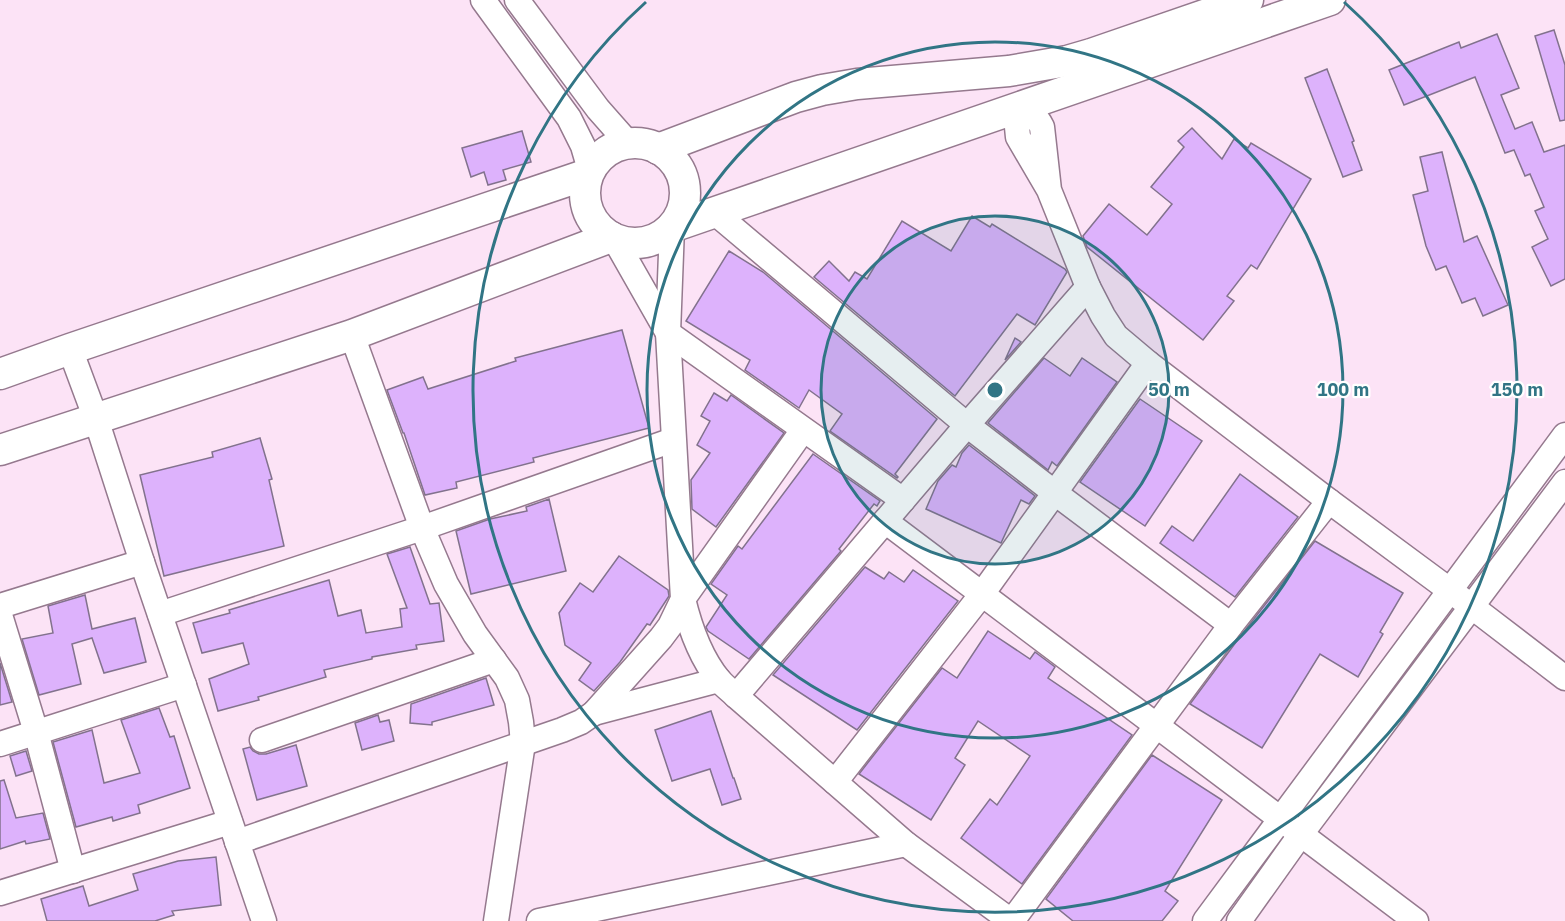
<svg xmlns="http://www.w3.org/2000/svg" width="1565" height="921" font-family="'IBM Plex Sans',sans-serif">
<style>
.building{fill:#ddb2fc;stroke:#82728d;stroke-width:1.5}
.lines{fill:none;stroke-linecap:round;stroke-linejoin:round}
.minor-casing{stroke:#95798e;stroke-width:27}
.major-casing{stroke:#95798e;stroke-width:33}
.minor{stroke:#fff;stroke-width:24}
.major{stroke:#fff;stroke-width:30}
.ring{fill:none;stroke:#317585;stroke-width:3}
.centre{fill:#317585;stroke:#fff;stroke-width:3}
.ring-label{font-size:18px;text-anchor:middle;font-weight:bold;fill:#317585;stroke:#fff;stroke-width:4.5;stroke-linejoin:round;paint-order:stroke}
</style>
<rect width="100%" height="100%" fill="#fce3f6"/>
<!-- building -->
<g class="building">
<path d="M1554,30l11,35v55l-5,1 -25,-85z"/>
<path d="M1497,34l22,54 -18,7 14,34 17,-7 12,30 21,-7v134l-14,7 -19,-39 16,-8 -13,-28 9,-4 -14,-33 -5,2 -11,-26 -9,3 -30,-76 -71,28 -15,-35 70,-28 2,6z"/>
<path d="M1327,69l27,72 -2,1 10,28 -19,7 -38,-99z"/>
<path d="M1192,128l30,31 12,-20 14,9 3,-5 60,36 -54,90 -6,-4 -24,31 7,5 -31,39 -116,-93 -4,-11 26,-32 38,31 25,-31 -21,-17 33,-40 -6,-6z"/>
<path d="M522,131l9,31 -28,8 3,10 -18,5 -4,-13 -13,5 -9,-29z"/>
<path d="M1442,152l22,90 13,-6 31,69 -25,11 -8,-18 -13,5 -16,-37 -10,4 -10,-24 -13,-51 15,-4 -8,-34z"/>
<path d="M972,216l18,11 2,-3 73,45 2,3 -32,53 -18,-11 -62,82 -141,-119 15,-16 20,20 6,-9 12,7 35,-58 49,30z"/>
<path d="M729,251l34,21 174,147 -42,55 3,3 -1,1 -67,-47 12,-17 -33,-24 -10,18 -54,-38 5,-10 -64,-39z"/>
<path d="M622,330l27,98 -116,30 1,4 -78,20 1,6 -32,7 -21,-62h-1l-16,-43 36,-13 5,12 88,-28 -1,-3z"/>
<path d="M1015,338l6,4 -16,18z"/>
<path d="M1044,358l26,18 12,-18 35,24 -60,84 -5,-4 -4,8 -60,-47z"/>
<path d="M714,393l13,8 4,-6 53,38 -68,94 -24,-18 -1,-29 19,-27 -13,-8 13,-24 -9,-5z"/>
<path d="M1140,399l62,42 -57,85 -65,-44z"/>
<path d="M260,438l12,41 -3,1 15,66 -120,30 -24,-101 73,-18 -1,-5z"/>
<path d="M969,445l66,51 -6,8 -8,-4 -20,43 -75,-34 12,-28 14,-16 4,2 6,-14z"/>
<path d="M813,454l67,47 -3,5 -3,-2 -35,45 2,2 -92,108 -41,-28 -2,-4 21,-32 -16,-11 27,-38 4,3z"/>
<path d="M1240,474l58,43 -63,80 -75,-54 12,-17 21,15z"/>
<path d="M549,499l17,72 -95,23 -15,-63 34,-12 37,-8 -1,-4z"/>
<path d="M1315,541l88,52 -23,39 3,2 -25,43 -38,-23 -58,94 -72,-44 52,-70z"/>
<path d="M410,547l20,57 9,-1 5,38 -28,4 1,4 -45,8v2l-48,11 2,7 -68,20 1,3 -41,11 -9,-32 40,-15 -6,-21 -41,10 -9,-30 37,-10 -1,-3 100,-30 9,36 23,-6 5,23 36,-6 -2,-18 7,-1 -20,-54z"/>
<path d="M619,556l49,34 1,6 -19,29 -3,-1 -27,38 -26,29 -15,-11 12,-17 -26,-18 -6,-32 21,-30 13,9z"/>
<path d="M865,567l19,12 5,-7 15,10 9,-12 45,31 -101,129 -84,-55z"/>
<path d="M85,595l7,34 43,-11 11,44 -42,11 -12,-35 -20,6 9,40 -42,11 -17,-56 31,-6 -5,-27z"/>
<path d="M988,631l42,28 5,-7 20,15 -7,11 84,57 -110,149 -61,-46 29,-39 7,6 33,-49 -52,-35 -23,37 10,7 -34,55 -72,-46 83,-106 15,10z"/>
<path d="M0,663l12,39 -12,3z"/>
<path d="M486,678l8,27 -62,17v3l-22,-2 1,-19z"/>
<path d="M159,708l11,29 4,-1 16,52 -52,17 2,8 -27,8 -1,-4 -36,10 -23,-85 39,-12 12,53 36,-10 -19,-53z"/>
<path d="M711,711l22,67h1l7,21 -19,6 -12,-36 -38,12 -17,-51z"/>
<path d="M378,715l2,7 9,-2 5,21 -32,9 -7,-27z"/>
<path d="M296,745l11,41 -50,14 -14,-51 7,-2 3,4 6,3h7z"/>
<path d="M26,751l6,20 -16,5 -6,-20z"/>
<path d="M1152,755l70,45 -57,91 13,10 -16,20h-89l-27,-22z"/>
<path d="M4,780l12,38 27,-5 7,26 -24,5 -1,-3 -25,8v-68z"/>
<path d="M216,857l5,48 -49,6 2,4 -19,6h-108l-6,-22 42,-13 6,20 49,-16 -5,-16 45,-13z"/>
</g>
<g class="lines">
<!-- minor casing -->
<g class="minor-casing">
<g id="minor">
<path d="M483,0l86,118 14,28 7,24"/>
<path d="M517,0l81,109 30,34"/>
<path d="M1049,190l-7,-63c-5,-10 -10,-15 -20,-20l-4,10 -1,10 1,10 31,53 39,97 15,29 13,20 32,27 181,138 142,105 94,72"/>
<path d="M714,212l253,213 88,68 176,132"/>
<path d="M615,240l53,93 235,167"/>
<path d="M352,335l70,193 24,56 29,50 32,44 10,22 4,22 2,21 -27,178"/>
<path d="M70,349l26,70 46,143 122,359"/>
<path d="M803,430l-120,169c7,29 17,58 36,81 5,6 12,11 17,16l170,148 105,77"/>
<path d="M885,521l531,400"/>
<path d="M0,606l142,-44"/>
<path d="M160,614l262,-86 251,-88"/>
<path d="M0,615l36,117 37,139"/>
<path d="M736,696l231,-271 121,-138"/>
<path d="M594,713l125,-33"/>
<path d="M262,740l232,-80"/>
<path d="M0,744l184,-59"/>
<path d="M835,782l147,-188 166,-231"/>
<path d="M237,842l325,-112 19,-8 13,-9 67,-75 9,-12 13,-27 -15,-266 4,-106"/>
<path d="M0,893l230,-71"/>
<path d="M539,921l367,-77"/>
<path d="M1012,921l219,-296 98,-124"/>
<path d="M1205,921l360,-486"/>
<path d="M1239,921l62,-87 264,-352"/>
</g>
</g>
<!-- major casing -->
<g class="major-casing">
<g id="major">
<circle cx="635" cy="193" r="50"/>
<path d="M658,149l138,-52 26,-7 35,-6 152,-13 58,-10 24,-7 157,-54"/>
<path d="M672,227l658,-227"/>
<path d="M0,374l70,-25 518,-175"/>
<path d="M0,450l352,-115 259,-98"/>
</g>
</g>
<!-- minor -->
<use href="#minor" class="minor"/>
<!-- major -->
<use href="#major" class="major"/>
</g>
<!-- distance rings -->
<circle cx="995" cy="390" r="174" fill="#317585" fill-opacity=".12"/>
<g class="ring">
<circle cx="995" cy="390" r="174"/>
<circle cx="995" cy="390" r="348"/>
<path d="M1344 2A522 522 0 1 1 646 2"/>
</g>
<circle cx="995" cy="390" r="9" class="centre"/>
<g class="ring-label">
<text x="1169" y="396">50 m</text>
<text x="1343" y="396">100 m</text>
<text x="1517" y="396">150 m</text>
</g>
</svg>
